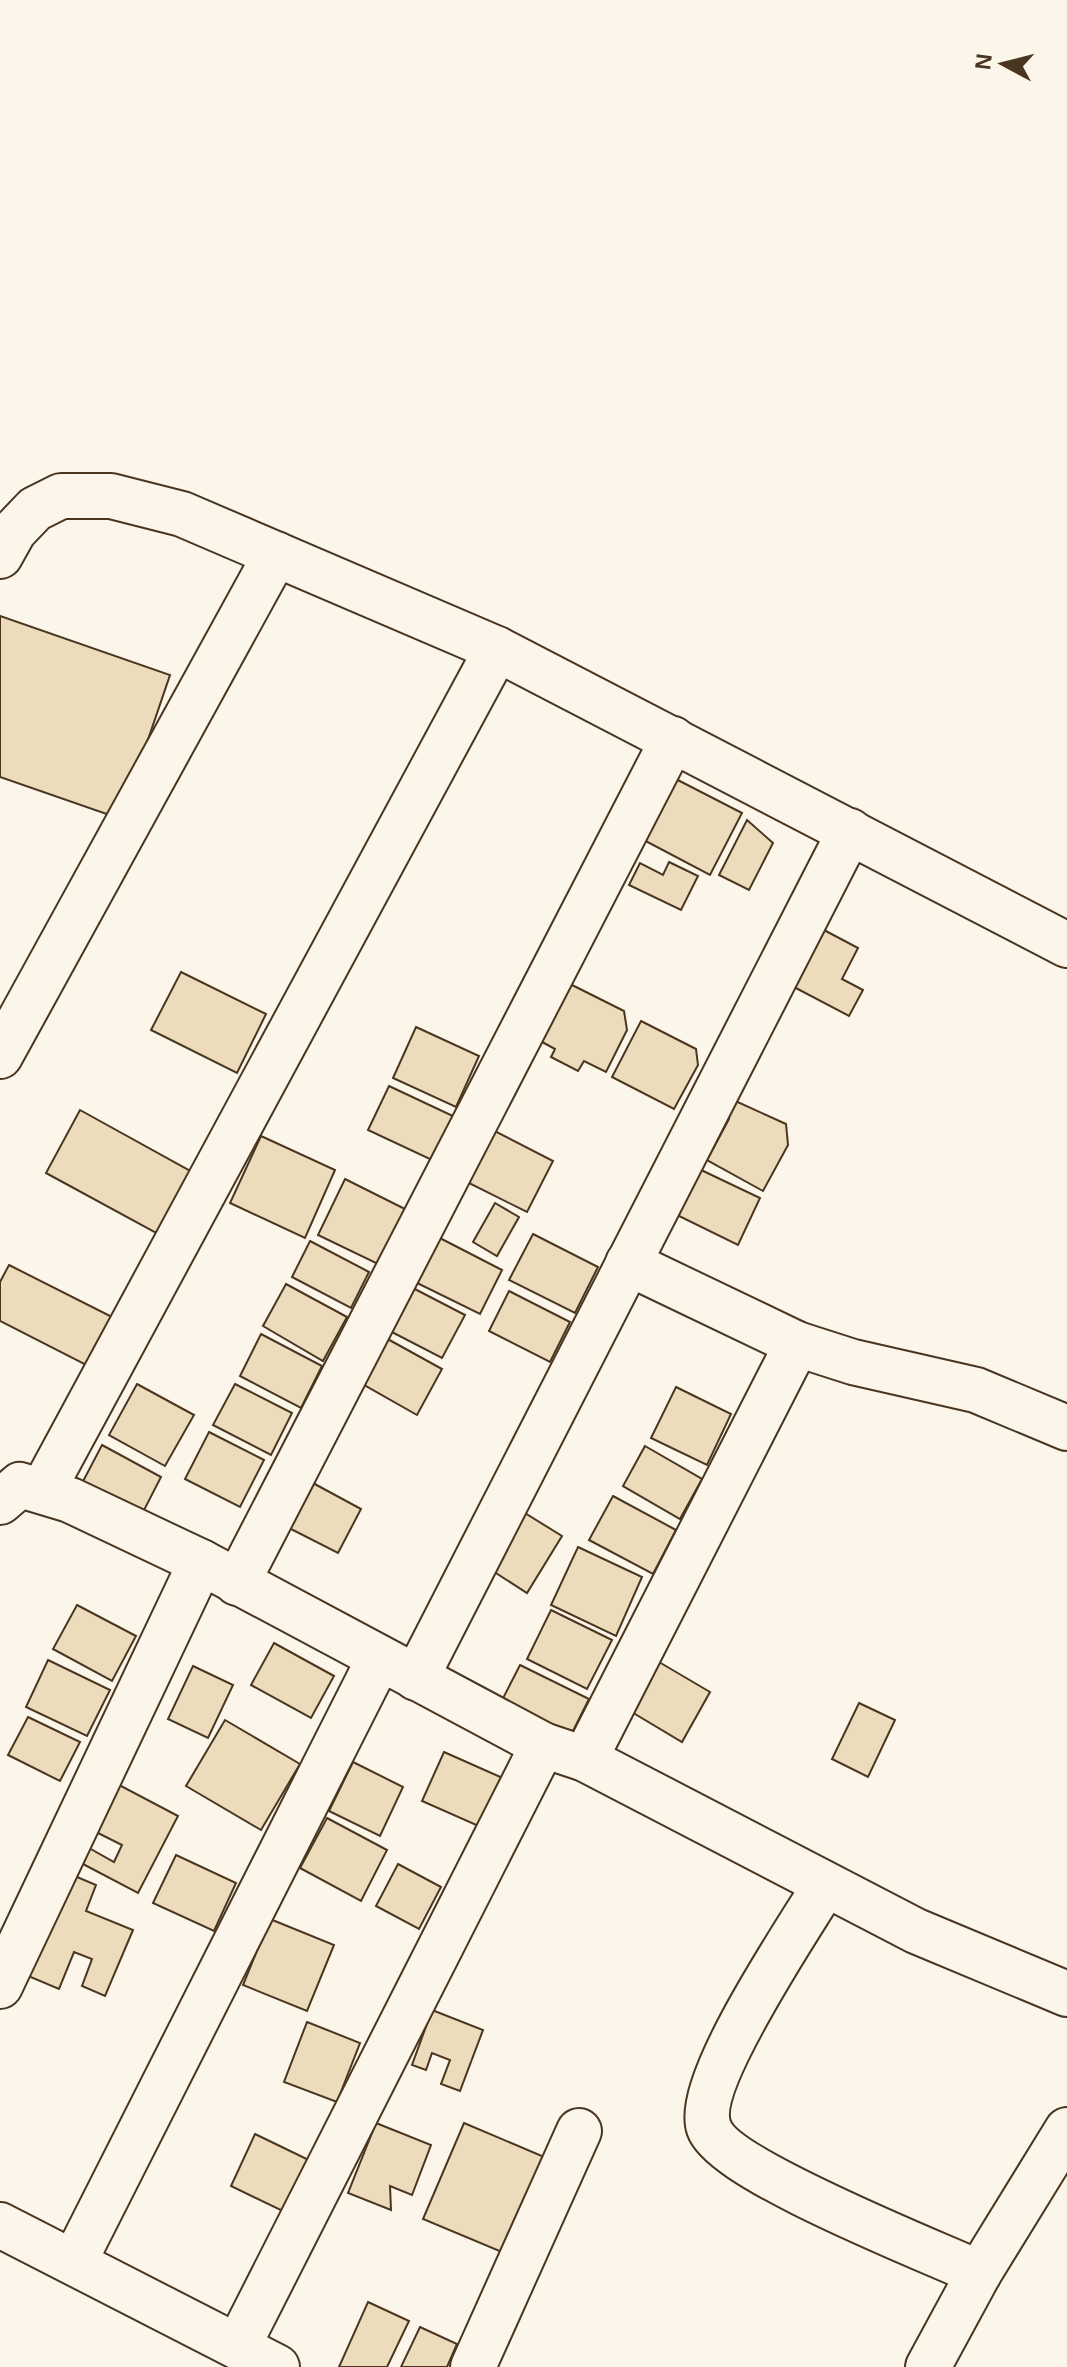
<svg xmlns="http://www.w3.org/2000/svg" width="1067" height="2367" font-family="Helvetica,sans-serif">
<style>
.building{fill:#ecdcbc;stroke:#4a3520;stroke-width:2}
.lines{fill:none;stroke-linecap:round;stroke-linejoin:round}
.minor-casing{stroke:#4a3520;stroke-width:48}
.minor{stroke:#fbf6e9;stroke-width:44}
</style>
<rect width="100%" height="100%" fill="#fbf6e9"/>
<!-- building -->
<g class="building">
<path d="M0,616l170,59 -49,144 -121,-42z"/>
<path d="M670,776l72,37 -32,62 -72,-38z"/>
<path d="M747,820l26,23 -24,47 -30,-15z"/>
<path d="M669,862l29,14 -17,34 -52,-25 11,-22 23,12z"/>
<path d="M822,929l36,19 -16,31 21,11 -14,26 -57,-30z"/>
<path d="M181,972l85,42 -29,59 -86,-43z"/>
<path d="M562,980l62,31 3,19 -21,42 -22,-11 -6,10 -27,-14 4,-8 -22,-12z"/>
<path d="M641,1021l55,28 2,16 -24,44 -62,-32z"/>
<path d="M416,1027l63,29 -23,51 -63,-29z"/>
<path d="M389,1086l66,31 -21,44 -66,-31z"/>
<path d="M731,1099l55,25 2,21 -25,46 -56,-31 22,-41z"/>
<path d="M80,1110l112,62 -34,62 -112,-61z"/>
<path d="M485,1126l68,35 -26,51 -68,-34z"/>
<path d="M261,1136l74,34 -30,68 -75,-35z"/>
<path d="M699,1169l61,29 -22,47 -61,-30z"/>
<path d="M345,1179l60,30 -27,55 -60,-29z"/>
<path d="M495,1203l24,14 -22,39 -24,-14z"/>
<path d="M533,1234l65,33 -23,46 -66,-33z"/>
<path d="M434,1235l68,35 -22,44 -69,-34z"/>
<path d="M310,1241l59,31 -18,36 -59,-31z"/>
<path d="M9,1265l109,55 -24,49 -94,-48v-39z"/>
<path d="M286,1284l61,33 -24,44 -60,-35z"/>
<path d="M409,1286l56,29 -23,43 -56,-29z"/>
<path d="M509,1291l61,31 -20,40 -61,-31z"/>
<path d="M261,1334l61,32 -21,42 -61,-32z"/>
<path d="M384,1337l58,32 -25,46 -58,-33z"/>
<path d="M137,1384l57,31 -29,51 -56,-31z"/>
<path d="M235,1384l57,29 -21,42 -58,-30z"/>
<path d="M676,1387l55,27 -24,51 -56,-27z"/>
<path d="M209,1432l55,28 -24,47 -55,-28z"/>
<path d="M102,1445l59,32 -21,41 -60,-31z"/>
<path d="M645,1446l57,33 -22,40 -57,-33z"/>
<path d="M311,1482l50,27 -23,44 -51,-26z"/>
<path d="M613,1496l63,34 -23,44 -64,-34z"/>
<path d="M520,1510l42,26 -35,57 -42,-27z"/>
<path d="M578,1547l64,30 -26,59 -65,-31z"/>
<path d="M77,1605l59,31 -24,45 -59,-32z"/>
<path d="M551,1610l61,30 -25,49 -60,-30z"/>
<path d="M274,1643l60,33 -23,42 -60,-33z"/>
<path d="M48,1660l62,30 -23,46 -61,-29z"/>
<path d="M659,1662l51,30 -28,50 -52,-31z"/>
<path d="M520,1665l69,34 -24,48 -69,-35z"/>
<path d="M193,1666l40,19 -25,53 -40,-19z"/>
<path d="M859,1703l36,17 -27,57 -36,-18z"/>
<path d="M28,1717l52,25 -20,39 -52,-26z"/>
<path d="M225,1720l75,44 -39,66 -75,-44z"/>
<path d="M444,1752l61,27 -22,49 -61,-27z"/>
<path d="M353,1762l50,25 -23,49 -51,-25z"/>
<path d="M106,1778l72,38 -40,77 -57,-30 8,-15 25,14 8,-17 -40,-20z"/>
<path d="M327,1818l60,32 -26,51 -61,-33z"/>
<path d="M176,1855l60,28 -22,48 -61,-28z"/>
<path d="M398,1864l43,23 -22,42 -43,-23z"/>
<path d="M63,1871l33,14 -10,26 47,19 -28,66 -23,-10 10,-27 -18,-7 -15,37 -38,-16z"/>
<path d="M270,1919l64,26 -27,66 -64,-26z"/>
<path d="M432,2010l51,20 -23,61 -19,-7 9,-24 -18,-7 -6,17 -14,-5z"/>
<path d="M307,2022l53,21 -23,59 -53,-20z"/>
<path d="M376,2123l55,22 -19,50 -22,-9 1,24 -43,-17z"/>
<path d="M464,2123l85,36 -40,96 -86,-36z"/>
<path d="M255,2134l60,29 -24,52 -60,-29z"/>
<path d="M368,2302l41,19 -22,46h-48z"/>
<path d="M420,2327l37,17 -10,23h-46z"/>
</g>
<g class="lines">
<!-- minor casing -->
<g class="minor-casing">
<g id="minor">
<path d="M0,556l14,-25 21,-22 26,-13h50l71,18 315,135 570,296"/>
<path d="M0,1056l276,-502"/>
<path d="M628,1263l169,81 56,18 123,28 91,38"/>
<path d="M43,1490l454,-841"/>
<path d="M0,1502l20,-17 50,15 131,62 342,183 -305,601"/>
<path d="M237,1583l436,-844"/>
<path d="M416,1678l434,-847"/>
<path d="M543,1745l42,14 331,172 151,63"/>
<path d="M585,1759l212,-415"/>
<path d="M825,1885c-27,45 -132,198 -116,243 15,42 222,123 270,145"/>
<path d="M0,1986l201,-424"/>
<path d="M0,2225l277,142"/>
<path d="M74,2262l305,-603"/>
<path d="M473,2367l106,-236"/>
<path d="M928,2367l51,-94 88,-143"/>
</g>
</g>
<!-- minor -->
<use href="#minor" class="minor"/>
</g>
<!-- north arrow -->
<g transform="translate(1003 64) rotate(277)" stroke="#fbf6e9" stroke-width="6" paint-order="stroke">
<path d="M0-6L14 30L0 20L-14 30Z" fill="#4a3520"/>
<text y="-12" font-size="22" font-weight="bold" text-anchor="middle" fill="#4a3520">N</text>
</g>
</svg>
